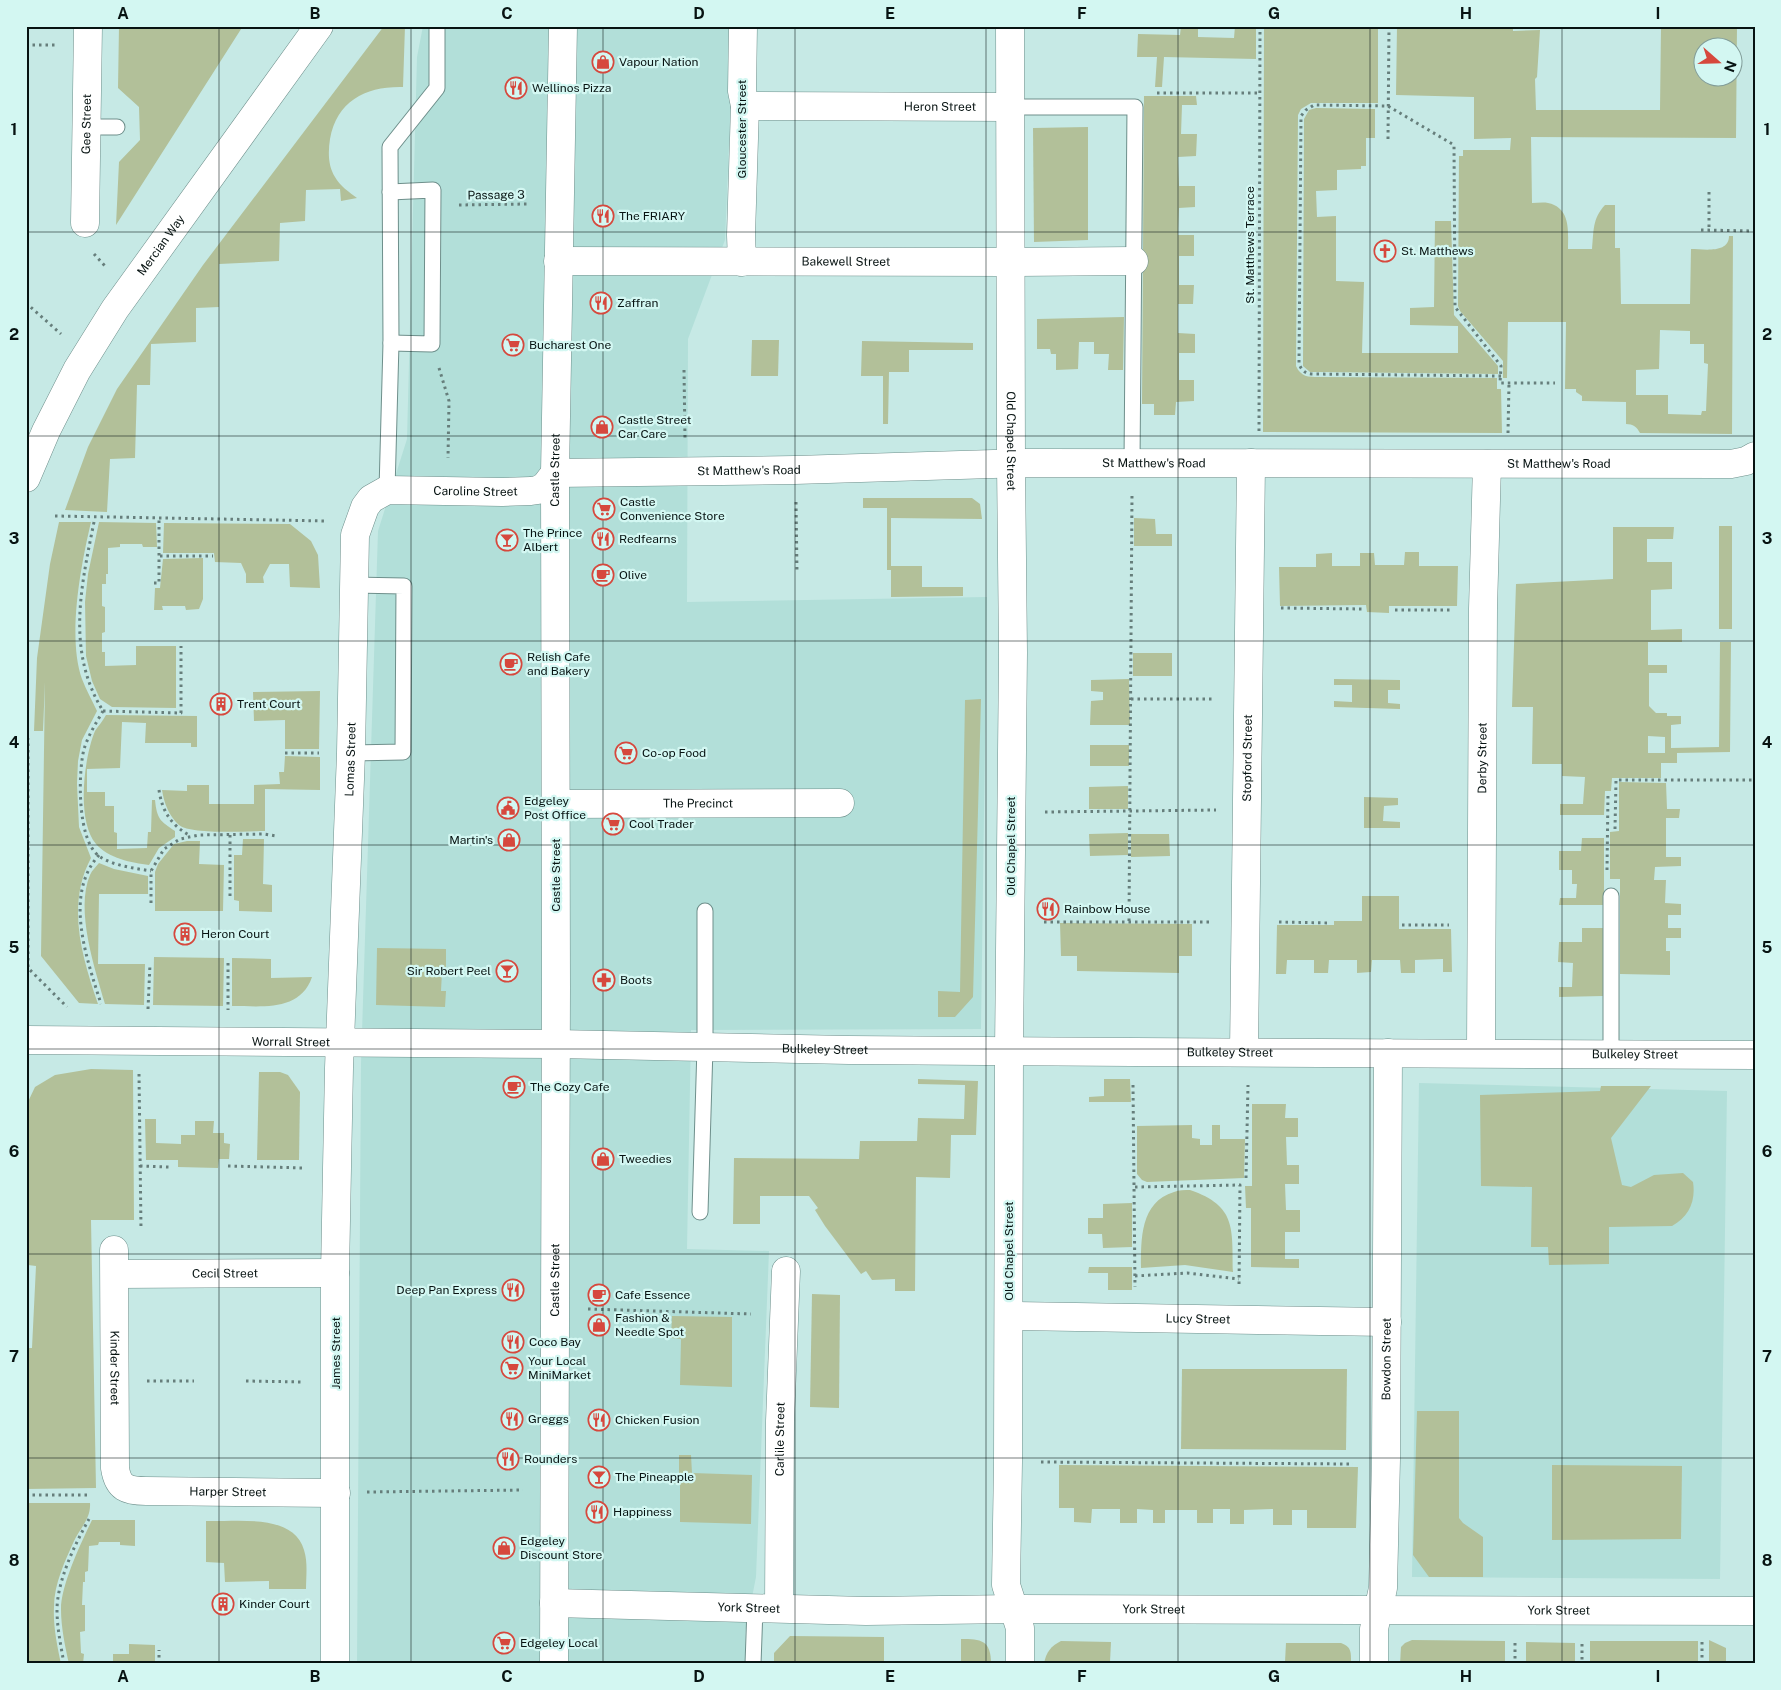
<svg xmlns="http://www.w3.org/2000/svg" width="1781" height="1690" font-family="'Public Sans',sans-serif">
<style>
.built{fill:#b2dfd9}
.green{fill:#b2c099;fill-rule:evenodd}
.lines{fill:none;stroke-linecap:round;stroke-linejoin:round}
.lane-casing{stroke:#6e8f8b;stroke-width:17}
.street-casing{stroke:#6e8f8b;stroke-width:29}
.secondary-casing{stroke:#6e8f8b;stroke-width:29}
.path{stroke:#667e7b;stroke-width:3;stroke-dasharray:2.5 4;stroke-linecap:butt}
.lane{stroke:#fff;stroke-width:15}
.street{stroke:#fff;stroke-width:28}
.secondary{stroke:#fff;stroke-width:28}
.grid{fill:none;stroke:#071312;stroke-width:1;stroke-opacity:0.55}
.labels{text-anchor:middle;dominant-baseline:central;stroke-width:4.5;stroke-linejoin:round;paint-order:stroke}
.poi-label{font-size:12px;fill:#071312;stroke:#d3f7f2;text-anchor:start}
.street-label{font-size:12px;fill:#071312;stroke:#d3f7f2}
.neatline{fill:none;stroke:#071312;stroke-width:2}
.grid-label{font-size:16px;text-anchor:middle;font-weight:bold;fill:#071312}
</style>
<rect width="100%" height="100%" fill="#c6e9e5"/>
<!-- built -->
<g class="built">
<path d="M423,26h311l-9,214 -37,99 -1,263 300,-5 -6,432 -290,1 -4,219 82,2 -13,326 -11,56v31h-388l4,-600 17,-533 29,-92 10,-382z"/>
<path d="M1419,1083l308,8 -7,488 -308,-2z"/>
</g>
<!-- green -->
<g class="green">
<path d="M119,26h124l-127,199 3,-63 21,-22 -1,-33 -21,-19z"/>
<path d="M384,26h21l-2,61c-36,-1 -66,13 -73,52 -2,13 -2,27 5,38 5,9 14,15 22,21l-16,3 -1,-12 -34,1 -1,31 -25,2 -1,38 -60,3v43l-23,1v34l-45,2 -1,41h-13l-2,73 -25,1 -3,53 -42,-2 23,-63 29,-58 86,-124z"/>
<path d="M1181,26h17v11l36,1 1,-12h21v33l-92,-2 -2,30h-7l2,-30h-20l1,-23 42,1z"/>
<path d="M1264,26h114v77h-67l-10,6 -3,6 -2,251c5,11 12,11 23,11l178,1v11h4l1,44 -239,-1z"/>
<path d="M1397,26h116v5l27,-1 -3,47 -2,2 1,31h124l1,-84h76l-1,112 -205,-1 1,66c5,0 11,-1 16,0 23,5 20,28 20,46h24c2,-18 0,-30 13,-44h10v43h5l1,56h69l1,-55c12,0 38,5 38,-13h4l-1,198 -92,-1c-3,-6 -7,-9 -14,-9v-22l-44,-1v-5l-6,-4v-3h-11l1,-67h-58l-1,56h-4v-17l-43,-50 -2,-5 1,-150h4v-6h47l1,-12 -37,1v-42l-78,-2zM1704,48h30v30h-30zM1660,330l30,1v13h14v19l4,1 -2,47h-4l-1,4 -33,-1v-19h-32v-25l23,-1z"/>
<path d="M1144,96h52l1,9h-15l-1,29h16l-1,22 -18,1 1,29h16v21l-16,1 -1,27h16v21h-15v29h15l-1,19h-15v29l17,1v19h-16v27h15v21l-18,1 -1,13h-21v-11h-12z"/>
<path d="M1316,108l59,1v29h-9v28h-5v3l-24,1v20l-21,1 1,26 19,-1v65l28,1 -2,71h96v-27l-48,-1v-17l24,-1 1,-86h16l3,94 44,51v8l-179,-2h-9l-7,-6 1,-247 5,-9z"/>
<path d="M1088,127v113l-54,2 -1,-114z"/>
<path d="M1124,317l-1,53h-15l1,-16h-15v-12h-15l-1,27 -22,1v-16h-5l-1,-5h-13v-30z"/>
<path d="M752,340h27l-1,36h-27z"/>
<path d="M862,341l111,2v7h-64v22h-20l-1,52h-5v-48h-22z"/>
<path d="M863,498h109l8,6 2,15 -91,-1v48h31v21h41v9l-72,1v-27h-4v-62h-24z"/>
<path d="M1134,518l21,1 1,15h16v12h-38z"/>
<path d="M59,522h32c-10,43 -24,115 -9,157 4,11 10,21 15,32l-15,29 -4,21 -1,23 2,43 12,31c-25,47 -9,99 7,146l-19,-1 -38,-47 4,-274 -2,49h-9l3,-73 13,-94z"/>
<path d="M99,522l57,1 1,24h-14l-1,-3h-22v3l-12,1v26h-2v10h-4v22l3,1v25l-3,1v19h3v14l31,-1v-19h40v62l-64,-1 -12,-8 -8,-18 -6,-25 -1,-54 3,-28z"/>
<path d="M164,523l126,1 21,17 7,14 2,33 -30,-1 -1,-23h-19l-7,13 1,6h-18v-9l-5,-11 -26,-1 -1,-9h-51z"/>
<rect x="1719" y="526" width="13" height="103"/>
<path d="M1613,527h61l-1,12h-26v23h25v27l-21,1v40l31,-1v13h-34v23h19v8h-18v33l7,7h11v3h14v8l-10,1v23l48,-1 1,-105h11l-1,110 -53,1v10h-16v15h-49l-1,13h-6l-1,24h-44v-11h23l2,-27 -23,-1v-12h-30l1,-57h-21l4,-123 97,-5zM1648,736l17,1v16h-17z"/>
<path d="M1405,552h14v14h39l-1,40h-68v7l-22,-1 -1,-7 -86,1 -1,-39h37v-13l16,-1v13h28v-13h14l1,12h29z"/>
<path d="M203,558v41l-4,10 -13,1 -1,-4h-23l1,4h-9l1,-22h5l3,-29z"/>
<rect x="1133" y="653" width="39" height="23"/>
<path d="M1129,679l1,46h-40l1,-24 12,-1v-8l-12,-1v-11z"/>
<path d="M1334,679l66,1v10h-12v13l12,1v5l-66,-2v-6l18,1v-17h-18z"/>
<path d="M320,691l-1,58h-34v-29l-31,1 -1,-29z"/>
<path d="M981,699l-8,298 -18,20h-17v-26l22,1 5,-292z"/>
<path d="M106,715l91,1v31h-6v-4h-46l1,-20 -24,-1 -2,46 -33,1v23h18v14h9v26l3,1v16l30,-1 1,-16h3l1,-32h3c2,19 5,21 20,31v6l-16,11 -10,17c-17,-2 -41,-7 -53,-21 -20,-23 -12,-87 -1,-113 3,-5 8,-10 11,-16z"/>
<rect x="1090" y="745" width="39" height="21"/>
<path d="M285,756l35,1v33l-55,-1v42c-19,0 -73,4 -86,-6 -10,-9 -15,-22 -17,-35l25,1v-6h22v19h45v-19l26,-1 -1,-12h5z"/>
<path d="M1619,782l47,1 1,26h13l-1,9h-13v39h15v9l-26,1 -1,13h12l-1,23 16,1v11h-13v13h13v10h-15v13h4v24l-50,-1v-95h-10v-47l9,-1z"/>
<path d="M1128,786v23h-39v-22z"/>
<path d="M1364,797l34,1v7l-14,1 -1,15 17,1v6h-36z"/>
<path d="M1128,833v22l-38,1 -1,-22z"/>
<path d="M1131,834h38l1,22 -39,1z"/>
<path d="M1582,838h22v67h-45l1,-7h16l1,-14h-5v-14h-13v-19h22z"/>
<path d="M243,839h21l-1,45 9,1v27l-33,-1v-10l-5,-1v-45h8z"/>
<path d="M187,841h13l-1,23 25,1 -1,46h-68v-39l3,-8 16,-20z"/>
<path d="M99,863l15,6 34,7v18h-49l-1,70h47l-1,41 -39,-1c-10,-35 -30,-94 -15,-129 2,-5 6,-8 9,-12z"/>
<path d="M1362,896h37v33h52l1,43h-9v-13l-28,1v13h-14l-1,-13h-28l-1,12 -14,1v-13h-28l-1,13h-14v-13h-27l-1,14h-10l1,-49h57v-4h28z"/>
<path d="M1060,923l132,1v32h-13v17l-102,-2v-15h-16z"/>
<path d="M1582,928h21v68l-44,1v-10h13l1,-24 -15,-1 1,-20h23z"/>
<path d="M377,948l69,1v23h-4l-1,19h5l-1,16 -69,-2z"/>
<path d="M154,957l70,1 -1,48 -70,-1z"/>
<path d="M232,958l39,1v19l41,-1c-12,35 -50,29 -80,29z"/>
<path d="M91,1069l42,1 1,150h-43l5,268 -70,1v-141h6l4,-82 -8,-1 -2,-59v-100l9,-19 20,-12z"/>
<path d="M259,1072h21l8,3 12,17 -1,68h-42z"/>
<path d="M918,1079l60,2 -2,54h-25l-1,43 -34,-1 -1,114h-20v-12l-23,1 -6,-9 -5,3 -36,-48 -10,-16 3,-2 -9,-12h-49v28h-27l1,-66 125,1 1,-18h57l1,-23 46,1 1,-34 -47,-1z"/>
<path d="M1104,1079h26l1,23h-42v-5l15,-1z"/>
<path d="M1601,1086h50l-40,52 11,47 9,2 23,-12 29,-2 10,9c3,19 -4,35 -21,44l-63,1v37l-60,1 -1,-18h-17l1,-60 -51,-1 -1,-91 120,-4z"/>
<path d="M1252,1104h34l-1,14h13v19h-12l1,28h12v19h-14l1,26h14v22h-15v27h14v9l-48,-1v-59h-5l-1,-22h7z"/>
<path d="M145,1119h11v24l25,1v-9h14v-14h19l-1,12h11v10l6,1 -1,15h-10l-1,9 -40,-1v-7h-32z"/>
<path d="M1192,1125v13l8,1v6h12v-20h8v14h25l-1,39 -97,4 -5,-2 -5,-6v-48z"/>
<path d="M1190,1190c47,16 42,39 43,82l-48,-7 -44,3c0,-28 -1,-66 33,-76 5,-2 11,-2 16,-2z"/>
<path d="M1132,1203v44l-29,1 -1,-14h-14v-16h15v-14z"/>
<path d="M1089,1267h43v23h-24v-17h-20z"/>
<path d="M812,1294l28,1 -1,113 -29,-1z"/>
<path d="M672,1316l60,1v70l-52,-2 1,-46 -10,-1z"/>
<path d="M1182,1369h165l-1,81 -165,-1z"/>
<path d="M1417,1411h42v107l4,5 20,14v40h-54l-16,-22z"/>
<path d="M679,1455h12l1,18 60,2 -1,49 -71,-2v-38l-9,-1 1,-9h7z"/>
<path d="M1059,1465l299,2 -2,61h-49v-18h-15v15h-19v-16l-29,1v14h-14v-15h-17v14h-16v-13h-32v13h-12v-13l-16,-1v14h-17v-14h-28l-1,14 -17,-1v-14h-15z"/>
<path d="M1552,1465l130,1 -1,73 -129,1z"/>
<path d="M26,1503h64c1,16 -10,25 -16,38 -9,20 -20,43 -20,66 -1,19 3,38 7,57h-35z"/>
<path d="M92,1520h43v26l-15,-1v-3h-21l-1,3 -9,1 -1,25 -3,1v10h-2l-1,23h3v26l-5,1 1,21 3,1 -1,10h-14c-4,-18 -8,-37 -8,-55 0,-24 20,-66 31,-89z"/>
<path d="M206,1521c30,1 88,-8 98,29 4,12 2,27 2,39h-37v-8l-44,1 -1,-19 -18,-1z"/>
<path d="M790,1636l94,1v25h-96l-1,2h-13v-11z"/>
<path d="M961,1639c20,0 30,1 30,25h-30z"/>
<path d="M1412,1640l93,1v23h-105l1,-17 4,-4z"/>
<path d="M1709,1640l17,8v16h-17z"/>
<path d="M1061,1641l50,1 -1,20 -66,2c2,-12 7,-18 17,-23z"/>
<rect x="1590" y="1641" width="108" height="23"/>
<path d="M1526,1642l49,1v21h-49z"/>
<path d="M1286,1643h55c10,4 10,8 10,19h-66z"/>
<path d="M129,1644l26,1v19h-59l17,-1v-9h16z"/>
</g>
<g class="lines">
<!-- lane casing -->
<g class="lane-casing">
<g id="lane">
<path d="M1010,107h125l-3,356"/>
<path d="M86,127h31"/>
<path d="M390,192l43,-2 -1,154 -41,-1"/>
<path d="M387,490l4,-147 -1,-196 47,-59v-62"/>
<path d="M351,753l52,-1 1,-166 -51,-1"/>
<path d="M1611,896v157"/>
<path d="M700,1212l5,-165v-136"/>
<path d="M753,1664l2,-56"/>
</g>
</g>
<!-- street casing -->
<g class="street-casing">
<g id="street">
<path id="s1" d="M1010,26l1,438 2,189 -4,398 -1,411 -2,123 14,43v36"/>
<path id="s2" d="M745,106l265,1"/>
<path id="s3" d="M85,223l3,-197"/>
<path id="s4" d="M558,261l453,1 123,-1"/>
<path d="M742,262l-1,-27 4,-129 -3,-15 1,-65"/>
<path id="s5" d="M555,473l240,-3 232,-7 704,1 15,-3 9,-5"/>
<path id="s6" d="M556,804l284,-1"/>
<path id="s7" d="M26,1040l530,4 293,6 284,2 622,3"/>
<path id="s8" d="M1244,1052l7,-589"/>
<path id="s9" d="M1481,1053l2,-444 4,-145"/>
<path id="s10" d="M114,1250l1,218c3,20 12,23 31,23l190,2"/>
<path id="s11" d="M115,1274l220,-1"/>
<path id="s12" d="M1009,1316l378,6"/>
<path id="s13" d="M554,1603l312,8 149,-2 740,2"/>
<path id="s14" d="M779,1608l1,-187 6,-150"/>
<path id="s15" d="M335,1664v-391l2,-105 2,-100 12,-315 4,-218 10,-28 6,-8 16,-9 115,2 29,-1 7,-1 7,-4 10,-13"/>
<path id="s16" d="M554,1664l2,-678 -1,-513 8,-447"/>
<path id="s17" d="M1374,1664v-35l9,-41 3,-129 2,-406"/>
</g>
</g>
<!-- secondary casing -->
<g class="secondary-casing">
<g id="secondary">
<path id="s18" d="M26,478l20,-47 31,-61 38,-61 204,-283"/>
</g>
</g>
<!-- path -->
<g class="path">
<path d="M26,45h29"/>
<path d="M1157,93h102"/>
<path d="M1388,139l1,-113"/>
<path d="M1709,192v38"/>
<path d="M459,205l68,-1"/>
<path d="M1701,230l54,1"/>
<path d="M94,254l11,12"/>
<path d="M26,303l35,31"/>
<path d="M439,368l10,33 -1,57"/>
<path d="M684,370l1,69"/>
<path d="M1501,376l-188,-2c-7,0 -11,-3 -14,-10l2,-248 5,-6 8,-5 74,1 66,39 1,162 46,59 -1,17h55"/>
<path d="M1259,431l1,-405"/>
<path d="M1508,433l1,-50"/>
<path d="M796,502l1,71"/>
<path d="M55,516l272,5"/>
<path d="M94,522c-13,65 -28,129 9,189"/>
<path d="M160,556h53"/>
<path d="M154,583h5v-65"/>
<path d="M1281,608l82,1"/>
<path d="M1395,610h57"/>
<path d="M1131,699h84"/>
<path d="M103,711c-7,12 -15,25 -19,38 -6,24 -7,91 15,107 14,10 35,12 52,15"/>
<path d="M103,711l78,2v-67"/>
<path d="M26,739h2v229l39,39"/>
<path d="M285,753h34"/>
<path d="M159,790c3,21 12,35 30,45"/>
<path d="M1045,812l171,-2"/>
<path d="M1615,829l1,-49h139"/>
<path d="M230,835v65"/>
<path d="M99,855c-36,40 -12,104 2,149"/>
<path d="M1607,870l1,-77"/>
<path d="M151,903v-32l13,-22 16,-10 19,-4 65,-1 12,2"/>
<path d="M1129,921l3,-427"/>
<path d="M1044,922h168"/>
<path d="M1279,922l52,1"/>
<path d="M1402,925h47"/>
<path d="M228,963v47"/>
<path d="M148,1009l2,-45"/>
<path d="M139,1074l2,156"/>
<path d="M1133,1085l2,202"/>
<path d="M140,1166l29,1"/>
<path d="M228,1166l76,2"/>
<path d="M1246,1178l2,-93"/>
<path d="M1135,1187l105,-2 -1,102"/>
<path d="M1135,1276l52,-3 52,6"/>
<path d="M588,1309l163,5"/>
<path d="M147,1381h47"/>
<path d="M246,1381l57,1"/>
<path d="M1041,1462l312,2"/>
<path d="M367,1492l156,-2"/>
<path d="M26,1495h65"/>
<path d="M1515,1643v21"/>
<path d="M1582,1644v20"/>
<path d="M64,1664c-3,-18 -7,-36 -7,-54 0,-29 18,-66 32,-91"/>
<path d="M159,1664v-14"/>
<path d="M1702,1664v-22"/>
</g>
<!-- lane -->
<use href="#lane" class="lane"/>
<!-- street -->
<use href="#street" class="street"/>
<!-- secondary -->
<use href="#secondary" class="secondary"/>
</g>
<!-- grid -->
<path class="grid" d="M219,26v1638M411,26v1638M603,26v1638M795,26v1638M986,26v1638M1178,26v1638M1370,26v1638M1562,26v1638M26,232h1729M26,436h1729M26,641h1729M26,845h1729M26,1049h1729M26,1254h1729M26,1458h1729"/>
<!-- icons -->
<defs>
<g id="shop-ring" transform="scale(1.125)"><circle r="9.5" fill="#d3f7f2" stroke="#d6483d" stroke-width="1.5"/><path d="M-5-2.5h2.3a2.7 3.5 0 0 1 5.4 0H5L5.5 6h-11ZM-1.5-2.5h3a1.5 2.3 0 0 0-3 0Z" fill="#d6483d"/></g>
<g id="restaurant-ring" transform="scale(1.125)"><circle r="9.5" fill="#d3f7f2" stroke="#d6483d" stroke-width="1.5"/><path d="M-5-6h1v4h1v-4h1v4h1v-4h1v5L-1.5 .5V6h-2V.5L-5-1ZM5-6V6H3V1.5H1.5Q1.5-4 5-6Z" fill="#d6483d"/></g>
<g id="church-ring" transform="scale(1.125)"><circle r="9.5" fill="#d3f7f2" stroke="#d6483d" stroke-width="1.5"/><path d="M-1.2-6h2.4v3.5h3.3v2.4h-3.3V6h-2.4V-.1h-3.3v-2.4h3.3Z" fill="#d6483d"/></g>
<g id="supermarket-ring" transform="scale(1.125)"><circle r="9.5" fill="#d3f7f2" stroke="#d6483d" stroke-width="1.5"/><path d="M-6-5.5h2.5l.6 2H6L4.5 2H-2.5L-4.4-4H-6ZM-1.5 3.2a1.3 1.3 0 1 0 .1 0ZM3 3.2a1.3 1.3 0 1 0 .1 0Z" fill="#d6483d"/></g>
<g id="bar-ring" transform="scale(1.125)"><circle r="9.5" fill="#d3f7f2" stroke="#d6483d" stroke-width="1.5"/><path d="M-6-5H6L.8 .8V4.5H3.5V6h-7V4.5H-.8V.8Z" fill="#d6483d"/></g>
<g id="cafe-ring" transform="scale(1.125)"><circle r="9.5" fill="#d3f7f2" stroke="#d6483d" stroke-width="1.5"/><path d="M-5.5-4.5H6V0H3Q3 3.5 0 3.5H-2.5Q-5.5 3.5-5.5 0ZM3-3.2v2h1.7v-2ZM-6 4.5H4V6H-6Z" fill="#d6483d"/></g>
<g id="building-ring" transform="scale(1.125)"><circle r="9.5" fill="#d3f7f2" stroke="#d6483d" stroke-width="1.5"/><path d="M-4-6H4V6H1V3H-1V6H-4ZM-2.5-4.3h1.7v1.8h-1.7ZM.8-4.3h1.7v1.8H.8ZM-2.5-1h1.7V.8h-1.7ZM.8-1h1.7V.8H.8Z" fill="#d6483d"/></g>
<g id="civic-ring" transform="scale(1.125)"><circle r="9.5" fill="#d3f7f2" stroke="#d6483d" stroke-width="1.5"/><path d="M-.6-6.5H3V-4.5H.6V-3L4-1V1h2V6H-6V1h2V-1L-.6-3ZM-1.2 2.5V6h2.4V2.5Z" fill="#d6483d"/></g>
<g id="pharmacy-ring" transform="scale(1.125)"><circle r="9.5" fill="#d3f7f2" stroke="#d6483d" stroke-width="1.5"/><path d="M-2-6h4v4h4v4h-4v4h-4v-4h-4v-4h4Z" fill="#d6483d"/></g>
</defs>
<g fill-rule="evenodd">
<use href="#shop-ring" x="603" y="62"/>
<use href="#restaurant-ring" x="516" y="88"/>
<use href="#restaurant-ring" x="603" y="216"/>
<use href="#church-ring" x="1385" y="251"/>
<use href="#restaurant-ring" x="601" y="303"/>
<use href="#supermarket-ring" x="513" y="345"/>
<use href="#shop-ring" x="602" y="427"/>
<use href="#supermarket-ring" x="604" y="509"/>
<use href="#restaurant-ring" x="603" y="539"/>
<use href="#bar-ring" x="507" y="540"/>
<use href="#cafe-ring" x="603" y="575"/>
<use href="#cafe-ring" x="511" y="664"/>
<use href="#building-ring" x="221" y="704"/>
<use href="#supermarket-ring" x="626" y="753"/>
<use href="#civic-ring" x="508" y="808"/>
<use href="#supermarket-ring" x="613" y="824"/>
<use href="#shop-ring" x="509" y="840"/>
<use href="#restaurant-ring" x="1048" y="909"/>
<use href="#building-ring" x="185" y="934"/>
<use href="#bar-ring" x="507" y="971"/>
<use href="#pharmacy-ring" x="604" y="980"/>
<use href="#cafe-ring" x="514" y="1087"/>
<use href="#shop-ring" x="603" y="1159"/>
<use href="#restaurant-ring" x="513" y="1290"/>
<use href="#cafe-ring" x="599" y="1295"/>
<use href="#shop-ring" x="599" y="1325"/>
<use href="#restaurant-ring" x="513" y="1342"/>
<use href="#supermarket-ring" x="512" y="1368"/>
<use href="#restaurant-ring" x="512" y="1419"/>
<use href="#restaurant-ring" x="599" y="1420"/>
<use href="#restaurant-ring" x="508" y="1459"/>
<use href="#bar-ring" x="599" y="1477"/>
<use href="#restaurant-ring" x="597" y="1512"/>
<use href="#shop-ring" x="504" y="1548"/>
<use href="#building-ring" x="223" y="1604"/>
<use href="#supermarket-ring" x="504" y="1643"/>
</g>
<g class="labels">
<!-- poi labels -->
<g class="poi-label">
<text x="619" y="62">Vapour Nation</text>
<text x="532" y="88">Wellinos Pizza</text>
<text x="619" y="216">The FRIARY</text>
<text x="1401" y="251">St. Matthews</text>
<text x="617" y="303">Zaffran</text>
<text x="529" y="345">Bucharest One</text>
<text x="618" y="420">Castle Street<tspan x="618" dy="14">Car Care</tspan></text>
<text x="620" y="502">Castle<tspan x="620" dy="14">Convenience Store</tspan></text>
<text x="523" y="533">The Prince<tspan x="523" dy="14">Albert</tspan></text>
<text x="619" y="539">Redfearns</text>
<text x="619" y="575">Olive</text>
<text x="527" y="657">Relish Cafe<tspan x="527" dy="14">and Bakery</tspan></text>
<text x="237" y="704">Trent Court</text>
<text x="642" y="753">Co-op Food</text>
<text x="524" y="801">Edgeley<tspan x="524" dy="14">Post Office</tspan></text>
<text x="629" y="824">Cool Trader</text>
<text x="493" y="840" text-anchor="end">Martin's</text>
<text x="1064" y="909">Rainbow House</text>
<text x="201" y="934">Heron Court</text>
<text x="491" y="971" text-anchor="end">Sir Robert Peel</text>
<text x="620" y="980">Boots</text>
<text x="530" y="1087">The Cozy Cafe</text>
<text x="619" y="1159">Tweedies</text>
<text x="497" y="1290" text-anchor="end">Deep Pan Express</text>
<text x="615" y="1295">Cafe Essence</text>
<text x="615" y="1318">Fashion &amp;<tspan x="615" dy="14">Needle Spot</tspan></text>
<text x="529" y="1342">Coco Bay</text>
<text x="528" y="1361">Your Local<tspan x="528" dy="14">MiniMarket</tspan></text>
<text x="528" y="1419">Greggs</text>
<text x="615" y="1420">Chicken Fusion</text>
<text x="524" y="1459">Rounders</text>
<text x="615" y="1477">The Pineapple</text>
<text x="613" y="1512">Happiness</text>
<text x="520" y="1541">Edgeley<tspan x="520" dy="14">Discount Store</tspan></text>
<text x="239" y="1604">Kinder Court</text>
<text x="520" y="1643">Edgeley Local</text>
</g>
<!-- street labels -->
<g class="street-label">
<text stroke="none"><textPath href="#s2" startOffset="195">Heron Street</textPath></text>
<text stroke="none"><textPath href="#s3" startOffset="99">Gee Street</textPath></text>
<text transform="translate(742 129) rotate(-90)">Gloucester Street</text>
<text transform="translate(496 195) rotate(-1)">Passage 3</text>
<text stroke="none"><textPath href="#s18" startOffset="270">Mercian Way</textPath></text>
<text transform="translate(1250 245) rotate(-90)">St. Matthews Terrace</text>
<text stroke="none"><textPath href="#s4" startOffset="288">Bakewell Street</textPath></text>
<text stroke="none"><textPath href="#s1" startOffset="415">Old Chapel Street</textPath></text>
<text stroke="none"><textPath href="#s5" startOffset="599">St Matthew's Road</textPath></text>
<text stroke="none"><textPath href="#s5" startOffset="1004">St Matthew's Road</textPath></text>
<text stroke="none"><textPath href="#s16" startOffset="1194">Castle Street</textPath></text>
<text stroke="none"><textPath href="#s5" startOffset="194">St Matthew's Road</textPath></text>
<text stroke="none"><textPath href="#s15" startOffset="1276">Caroline Street</textPath></text>
<text stroke="none"><textPath href="#s8" startOffset="294">Stopford Street</textPath></text>
<text stroke="none"><textPath href="#s9" startOffset="295">Derby Street</textPath></text>
<text stroke="none"><textPath href="#s15" startOffset="905">Lomas Street</textPath></text>
<text stroke="none"><textPath href="#s6" startOffset="142">The Precinct</textPath></text>
<text transform="translate(1011 846) rotate(-90)">Old Chapel Street</text>
<text transform="translate(556 875) rotate(-90)">Castle Street</text>
<text stroke="none"><textPath href="#s7" startOffset="265">Worrall Street</textPath></text>
<text stroke="none"><textPath href="#s7" startOffset="799">Bulkeley Street</textPath></text>
<text stroke="none"><textPath href="#s7" startOffset="1204">Bulkeley Street</textPath></text>
<text stroke="none"><textPath href="#s7" startOffset="1609">Bulkeley Street</textPath></text>
<text transform="translate(1009 1251) rotate(-90)">Old Chapel Street</text>
<text stroke="none"><textPath href="#s11" startOffset="110">Cecil Street</textPath></text>
<text stroke="none"><textPath href="#s16" startOffset="384">Castle Street</textPath></text>
<text stroke="none"><textPath href="#s12" startOffset="189">Lucy Street</textPath></text>
<text transform="translate(336 1353) rotate(-90)">James Street</text>
<text stroke="none"><textPath href="#s17" startOffset="306">Bowdon Street</textPath></text>
<text stroke="none"><textPath href="#s10" startOffset="118">Kinder Street</textPath></text>
<text stroke="none"><textPath href="#s14" startOffset="169">Carlile Street</textPath></text>
<text stroke="none"><textPath href="#s10" startOffset="344">Harper Street</textPath></text>
<text stroke="none"><textPath href="#s13" startOffset="195">York Street</textPath></text>
<text stroke="none"><textPath href="#s13" startOffset="600">York Street</textPath></text>
<text stroke="none"><textPath href="#s13" startOffset="1005">York Street</textPath></text>
</g>
</g>
<!-- border -->
<rect width="1781" height="1690" fill="none" stroke="#d3f7f2" stroke-width="55"/>
<!-- north arrow -->
<g transform="translate(1718 62) rotate(110)"><circle r="24" fill="#d3f7f2" stroke="#819c98"/>
<path d="M0-4L9 19L0 12L-9 19Z" fill="#d6483d"/>
<text y="-8" font-size="14" font-weight="bold" text-anchor="middle" fill="#071312">N</text>
</g>
<rect x="28" y="28" width="1726" height="1634" class="neatline"/>
<g class="grid-label">
<text x="123" y="19">A</text>
<text x="315" y="19">B</text>
<text x="507" y="19">C</text>
<text x="699" y="19">D</text>
<text x="890" y="19">E</text>
<text x="1082" y="19">F</text>
<text x="1274" y="19">G</text>
<text x="1466" y="19">H</text>
<text x="1658" y="19">I</text>
<text x="14" y="135">1</text>
<text x="1767" y="135">1</text>
<text x="14" y="340">2</text>
<text x="1767" y="340">2</text>
<text x="14" y="544">3</text>
<text x="1767" y="544">3</text>
<text x="14" y="748">4</text>
<text x="1767" y="748">4</text>
<text x="14" y="953">5</text>
<text x="1767" y="953">5</text>
<text x="14" y="1157">6</text>
<text x="1767" y="1157">6</text>
<text x="14" y="1362">7</text>
<text x="1767" y="1362">7</text>
<text x="14" y="1566">8</text>
<text x="1767" y="1566">8</text>
<text x="123" y="1682">A</text>
<text x="315" y="1682">B</text>
<text x="507" y="1682">C</text>
<text x="699" y="1682">D</text>
<text x="890" y="1682">E</text>
<text x="1082" y="1682">F</text>
<text x="1274" y="1682">G</text>
<text x="1466" y="1682">H</text>
<text x="1658" y="1682">I</text>
</g>
</svg>
